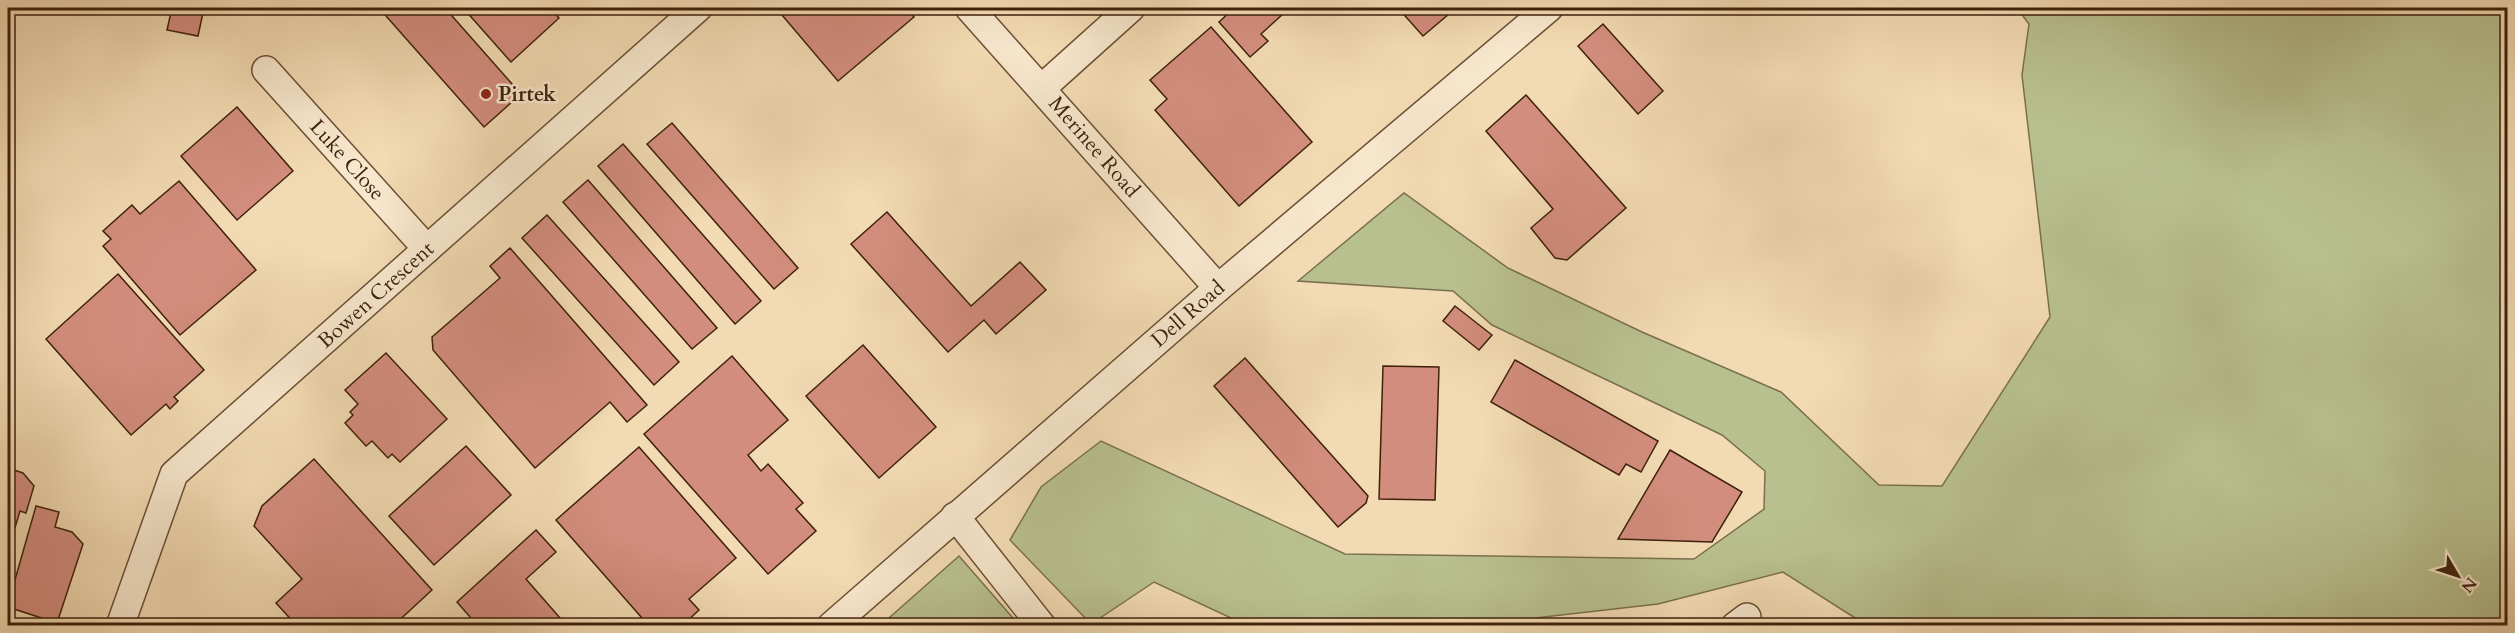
<svg xmlns="http://www.w3.org/2000/svg" width="2515" height="633" font-family="Cardo,serif">
<style>
.green{fill:#b8c08e;stroke:#7b704d;stroke-width:1.5}
.building{fill:#d38d7e;stroke:#3e210c;stroke-width:1.5}
.lines{fill:none;stroke-linecap:round;stroke-linejoin:round}
.minor-casing{stroke:#6b4f36;stroke-width:30}
.minor{stroke:#f7e7cd;stroke-width:27}
.poi-dot{fill:#8f2418;stroke:#f7e7cd;stroke-width:2}
.labels{text-anchor:middle;dominant-baseline:central;stroke-width:5;stroke-linejoin:round;paint-order:stroke}
.poi-label{font-size:21px;font-weight:bold;fill:#3e210c;stroke:#f7e7cd;text-anchor:start}
.street-label{font-size:21px;fill:#3e210c;stroke:#f7e7cd}
</style>
<rect width="100%" height="100%" fill="#f2dab2"/>
<filter id="stains"><feTurbulence type="fractalNoise" baseFrequency=".00333" numOctaves="4"/><feColorMatrix values="0 0 0 0 .2 0 0 0 0 .09 0 0 0 0 .02 0 0 0 .5 -.17"/></filter>
<radialGradient id="worn" r=".72"><stop offset=".6" stop-color="#630" stop-opacity="0"/><stop offset="1" stop-color="#630" stop-opacity=".3"/></radialGradient>
<!-- green -->
<g class="green">
<path d="M2017,8h490v617h-641l-83,-53 -125,32 -193,22 -219,-1 -92,-43 -63,42 -81,-84 31,-53 60,-46 244,113 349,5 70,-50 1,-38 -43,-36 -230,-110 -39,-34 -155,-10 106,-88 104,75 134,64 139,60 98,93 63,1 108,-169 -28,-242 7,-51z"/>
<path d="M959,556l60,69h-138z"/>
</g>
<!-- building -->
<g class="building">
<path d="M172,8h32l-6,28 -31,-6z"/>
<path d="M379,8h66l76,86 -37,33z"/>
<path d="M466,8h25l7,7 9,-7h43l9,10 -48,44 -47,-53z"/>
<path d="M776,8h130l8,9 -76,64z"/>
<path d="M1234,8h43l6,6 -22,20 7,7 -18,16 -31,-35z"/>
<path d="M1398,8h58l-33,28z"/>
<path d="M1603,24l60,67 -25,23 -60,-68z"/>
<path d="M1211,27l101,115 -73,64 -84,-96 12,-11 -17,-19z"/>
<path d="M1526,95l100,113 -59,52 -12,-2 -24,-30 22,-19 -67,-78z"/>
<path d="M237,107l56,64 -56,49 -56,-64z"/>
<path d="M672,123l126,145 -24,21 -127,-145z"/>
<path d="M623,144l138,157 -26,23 -137,-158z"/>
<path d="M588,180l129,148 -25,21 -129,-147z"/>
<path d="M179,181l77,89 -76,65 -77,-89 8,-7 -8,-8 29,-26 8,9z"/>
<path d="M887,212l84,94 49,-44 26,28 -50,44 -12,-14 -36,32 -97,-108z"/>
<path d="M547,215l132,147 -25,23 -132,-147z"/>
<path d="M510,248l137,157 -20,17 -17,-20 -75,66 -102,-118 -1,-13 68,-59 -10,-12z"/>
<path d="M118,274l86,96 -30,27 4,4 -8,8 -4,-5 -35,31 -85,-96z"/>
<path d="M1455,306l37,29 -13,15 -36,-29z"/>
<path d="M863,345l73,82 -57,51 -73,-82z"/>
<path d="M386,353l61,66 -47,43 -8,-8 -4,4 -16,-17 -6,5 -21,-23 8,-8 -3,-3 8,-8 -13,-14z"/>
<path d="M732,356l56,64 -40,35 13,16 7,-7 35,39 -7,6 20,22 -48,43 -124,-140z"/>
<path d="M1245,358l123,138 -2,7 -28,24 -124,-141z"/>
<path d="M1515,360l143,81 -17,31 -15,-8 -7,11 -128,-73z"/>
<path d="M1383,366l56,1 -4,133 -56,-1z"/>
<path d="M466,446l45,49 -77,70 -45,-49z"/>
<path d="M639,447l97,111 -47,41 10,11 -17,16h-33l-93,-106z"/>
<path d="M1670,450l72,42 -30,50 -94,-3z"/>
<path d="M314,459l118,131 -39,36h-96l-21,-23 26,-24 -48,-53 8,-20z"/>
<path d="M8,468l15,5 11,13 -8,27 -6,-2 -12,40z"/>
<path d="M36,506l23,6 -4,15 17,5 11,12 -26,79 -43,-14 -5,-8z"/>
<path d="M536,530l20,22 -30,27 41,47h-89l-21,-24z"/>
<path d="M1772,619l7,7h-14z"/>
</g>
<g class="lines">
<!-- minor casing -->
<g class="minor-casing">
<g id="minor">
<path d="M969,8l249,280"/>
<path d="M266,70l161,179"/>
<path d="M1042,88l89,-80"/>
<path d="M955,516l87,110"/>
<path d="M120,626l54,-152 524,-466"/>
<path d="M831,626l387,-338 331,-280"/>
<path d="M1735,626l12,-9"/>
</g>
</g>
<!-- minor -->
<use href="#minor" class="minor"/>
</g>
<!-- markers -->
<circle class="poi-dot" cx="486" cy="94" r="6"/>
<g class="labels">
<!-- poi labels -->
<g class="poi-label">
<text x="498" y="94">Pirtek</text>
</g>
<!-- street labels -->
<g class="street-label">
<text transform="translate(1094 147) rotate(49)">Merinee Road</text>
<text transform="translate(347 160) rotate(48)">Luke Close</text>
<text transform="translate(376 295) rotate(-42)">Bowen Crescent</text>
<text transform="translate(1188 314) rotate(-41)">Dell Road</text>
</g>
</g>
<!-- margin -->
<rect width="2515" height="633" fill="none" stroke="#f2dab2" stroke-width="30"/>
<rect x="9" y="9" width="2497" height="615" fill="none" stroke="#3e210c" stroke-width="3"/>
<rect x="15" y="15" width="2485" height="603" fill="none" stroke="#3e210c" stroke-width="1.5"/>
<!-- north arrow -->
<g transform="translate(2458 576) rotate(129)" stroke="#f7e7cd" stroke-width="4.5" paint-order="stroke">
<path d="M0-4.5L10 22L0 15L-10 22Z" fill="#3e210c"/>
<text y="-9" font-size="16" font-weight="bold" text-anchor="middle" fill="#3e210c">N</text>
</g>
<rect width="100%" height="100%" filter="url(#stains)"/>
<rect width="100%" height="100%" fill="url(#worn)"/>
</svg>
